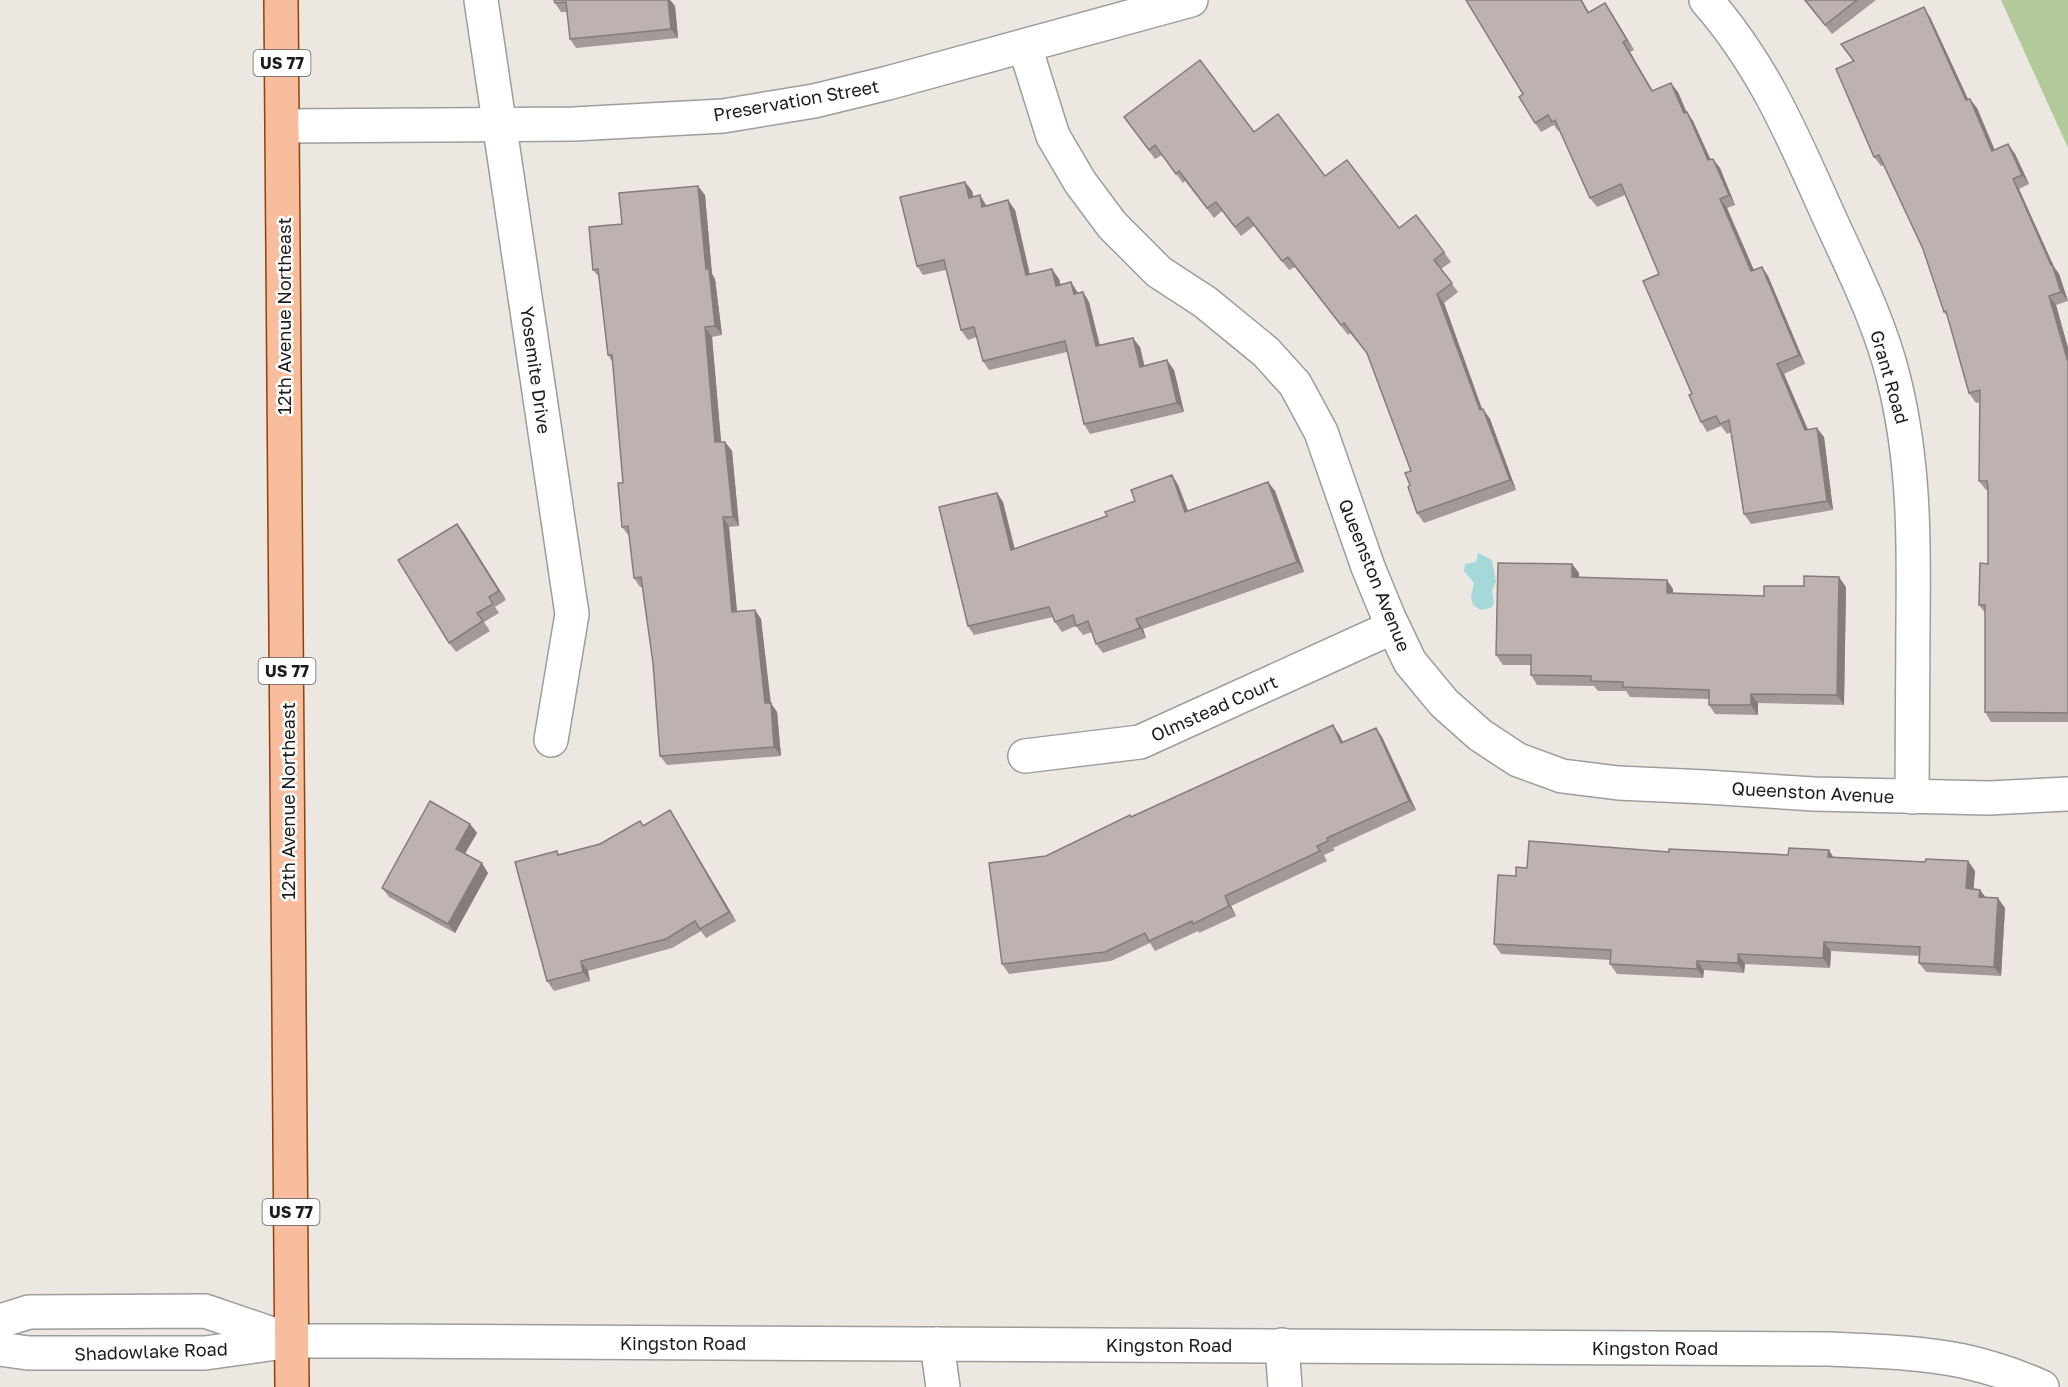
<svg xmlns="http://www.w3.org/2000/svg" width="2068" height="1387" font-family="'Golos Text',sans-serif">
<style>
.forest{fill:#b2ca99}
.water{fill:#a4d8d9}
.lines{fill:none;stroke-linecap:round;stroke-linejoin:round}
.minor-casing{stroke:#9d9d9d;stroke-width:36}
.major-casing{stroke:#8d4407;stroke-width:36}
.minor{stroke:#fff;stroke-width:33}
.major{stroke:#f7bd9d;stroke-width:33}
.wall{fill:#a39996}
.shaded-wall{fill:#847d7a}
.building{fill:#bdb2af;stroke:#847d7a;stroke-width:1.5}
.labels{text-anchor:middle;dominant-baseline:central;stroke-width:5;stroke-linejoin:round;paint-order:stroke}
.shield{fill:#fff;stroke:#606060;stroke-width:1.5}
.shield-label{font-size:16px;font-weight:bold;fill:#1c1c1c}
.street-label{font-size:18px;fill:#1c1c1c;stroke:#fff}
</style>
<rect width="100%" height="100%" fill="#ede7e2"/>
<!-- forest -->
<path class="forest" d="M2001,0h67v148z"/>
<!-- water -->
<path class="water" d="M1478,553l14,7 4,22 -4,8 2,13 -3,5 -10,2 -8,-5 -2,-8 3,-14 -10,-12 1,-7 11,-2z"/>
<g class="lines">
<!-- minor casing -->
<g class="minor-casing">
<g id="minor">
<path d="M481,0l91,614 -21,126"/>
<path d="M1706,0c53,60 83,127 115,199 26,59 58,118 73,181 20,80 20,158 19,239 0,59 -1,118 -1,178"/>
<path d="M1025,47l28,89 27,46 32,43 47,47 46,30 61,50 29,32 26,48 47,135 21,51 21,44 34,41 36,32 38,25 44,16 56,7 88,4 108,7 175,4 79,-4"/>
<path d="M283,126l291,-2 149,-8 91,-15 74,-18 303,-83"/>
<path d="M1025,756l115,-14 253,-115"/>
<path d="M0,1321l29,-9 176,-1 82,28"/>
<path d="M937,1344l6,43"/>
<path d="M1282,1345l3,42"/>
<path d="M0,1349l28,4h177l86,-12h84l1455,8c44,2 89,3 133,12 27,6 54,15 79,26"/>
</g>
</g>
<!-- major casing -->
<g class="major-casing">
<path id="major" d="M281,0l11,1387"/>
</g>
<!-- minor -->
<use href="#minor" class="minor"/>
<!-- major -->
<use href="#major" class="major"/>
</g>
<!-- wall -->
<g class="wall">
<path d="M554,0h116l5,6 3,32 -102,10 -6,-9 -3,-27h-6l-6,-9z"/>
<path d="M1466,0h116l7,12h22l23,38 -4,2 23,39 25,1 8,20 7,9 18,39 9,8 15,37 -8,3 27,62 8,-3 6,9 37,88 -21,10 23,55 17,8 9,73 -82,14 -7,-10 -13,-82 -4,2 -6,-8 -14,6 -6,-10 -9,-28 -33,-120 -34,-79 -28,12 -7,-9 -30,-68 -2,1 -4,-6 -13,7 -6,-9 -12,-29z"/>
<path d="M1804,0h72l-44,34z"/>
<path d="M1930,17l38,82 9,9 18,42 13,-6 7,10 14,30 -10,5 35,78 5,7 9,27 -12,4 12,43v374h-77l-6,-10v-99l-6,-8 9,-41v-74h-2l-7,-9 1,-79 -4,1 -7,-10 -21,-76 -4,-5 -21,-63 -39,-84 -3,1 -7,-9 -21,-96 -12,-17z"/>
<path d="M1131,127l123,5 71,44 74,52 45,24 7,10 -10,7 17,23 -14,11 38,106h1l7,10 26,71 -92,33 -7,-10 -7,-28 1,-14 -44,-117 -17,-21 -2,2 -53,-68 -6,3 -35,-44 -13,10 -19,-25 -8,7 -29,-37 -2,2 -21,-28 -7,4z"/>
<path d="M965,182l7,9 1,6 13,9 29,4 15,64 29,5 2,6 10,-3 7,11 5,-1 6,10 11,43 40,2 4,19 30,4 10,42 -94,22 -6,-10 -17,-72 -78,18 -6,-9 -6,-24 -9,3 -7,-10 -15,-60 -23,5 -6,-9z"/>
<path d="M705,195l7,79 3,5 7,56 -10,2 9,105h4l7,9 7,75 -10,1 8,84 18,-1 6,9 9,84 7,9 4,44 -114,9 -7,-9 -7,-93 -10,-76h-3l-6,-9 -5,-42 -7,-9 1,-44 -10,-120 -5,-8 -9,-78 -6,-7 29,-46z"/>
<path d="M1172,475l6,10 10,26 80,-29 7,9 29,81 -161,57 3,9 -43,15 -7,-9 -4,-12 -9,3 -7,-9 -14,6 -7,-10 -2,-5 -79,18 -6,-9 29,-133 6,9 12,47 92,-33 28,-15z"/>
<path d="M457,524l49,76 -11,7 4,6 -15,9 6,9 -34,21 -7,-9z"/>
<path d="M1572,564l7,9v4l94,12v4l91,3 82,-9 -2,118 -86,-2v12l-43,-1 -6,-9v-6l-79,-2 -4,-6h-28l-4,-5 -57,-1 -6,-10v-10h-28l-7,-10z"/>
<path d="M1376,728l6,9 34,73 -83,38 2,2 -11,5 3,6 -96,45 5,10 -37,17 -1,-2 -43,20 -5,-8 -39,18 -102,13 -7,-10 44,-108 86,-39 207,-83 4,8z"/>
<path d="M670,810l6,10 60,101 -30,17 -5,-7 -29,17 -84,23 2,10 -36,10 -7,-10 10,-130 2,4 41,-11 43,-18z"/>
<path d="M470,824l7,9 -12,21 23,19 -33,60 -66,-36 -7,-9z"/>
<path d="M1669,852l165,5 91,5 43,-1 7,10 -2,18 7,1 5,7 20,11 -4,68 -75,-4 -7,-9 1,-7 -89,-5 -1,17 -85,-4 -1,9 -40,-3 -1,8 -86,-4 -7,-10 1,-4 -110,-6 -7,-10 22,-68 11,-8z"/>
</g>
<!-- shaded-wall -->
<g class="shaded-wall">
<path d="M668,0h2l5,6 3,32 -7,-9z"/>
<path d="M1605,3l6,9 23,38 -7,-10z"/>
<path d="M1924,7l6,10 43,93 -7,-10z"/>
<path d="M1623,42l7,10 28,49 -6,-10z"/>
<path d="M1671,83l7,9 13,30 -7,-9z"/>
<path d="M1970,99l7,9 22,53 -7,-10z"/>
<path d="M1687,112l6,9 22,49 -7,-10z"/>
<path d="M2008,144l7,10 14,30 -7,-9z"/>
<path d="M1713,159l7,9 15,37 -6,-10z"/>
<path d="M2013,179l6,10 35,78 5,7 9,27 -7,-9 -10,-27z"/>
<path d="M965,182l7,9 4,16 -7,-9z"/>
<path d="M698,186l7,9 7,79 3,5 7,56 -7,-9 -9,-57z"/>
<path d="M980,195l6,10 2,11 -6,-9z"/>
<path d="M1720,199l7,9 31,72 -7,-9z"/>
<path d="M1008,200l7,10 17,75 -6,-10z"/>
<path d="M1762,267l6,9 37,88 -6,-9z"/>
<path d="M1052,269l7,10 4,16 -7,-9z"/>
<path d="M1071,282l6,10 4,12 -7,-10z"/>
<path d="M1083,292l6,10 13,54 -6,-10z"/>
<path d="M1437,294l7,9 42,117 -6,-10z"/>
<path d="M2049,296l7,9 12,43v14z"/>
<path d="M705,327l7,10 10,115 -7,-10z"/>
<path d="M1133,338l7,9 7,29 -7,-9z"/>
<path d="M1167,360l7,10 10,42 -7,-9z"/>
<path d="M1777,364l7,10 28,65 -7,-9z"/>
<path d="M1483,409l7,10 26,71 -6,-10z"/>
<path d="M1817,428l7,9 9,73 -6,-9z"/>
<path d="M725,442l7,9 7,75 -6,-9z"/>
<path d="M1172,475l6,10 14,36 -7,-9z"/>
<path d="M1268,482l7,9 29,81 -7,-10z"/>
<path d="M997,493l6,9 14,58 -6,-10z"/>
<path d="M723,517l6,10 9,95 -6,-10z"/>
<path d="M457,524l7,9 42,67 -7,-9z"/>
<path d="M1572,564l7,9 -1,14 -6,-10z"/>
<path d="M1839,577l7,10 -2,118 -7,-10z"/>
<path d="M1667,580l6,9v14l-6,-10z"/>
<path d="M755,610l6,9 10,85v-1l6,9 4,44 -7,-9 -9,-44z"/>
<path d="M1136,619l7,10 3,9 -6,-10z"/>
<path d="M1751,694l7,9v12l-7,-10z"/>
<path d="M1333,725l6,9 9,19 -7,-10z"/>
<path d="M1376,728l6,9 34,73 -7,-9z"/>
<path d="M670,810l6,10 60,101 -7,-9z"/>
<path d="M470,824l7,9 -15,25 -6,-9z"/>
<path d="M1829,850l6,10 -7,-3z"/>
<path d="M1968,861l7,10 -2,27 -7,-10z"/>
<path d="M482,863l6,10 -33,60 -7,-9z"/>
<path d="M1980,890l7,9 -8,-2z"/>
<path d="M1225,896l6,10 5,10 -7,-10z"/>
<path d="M1998,898l7,10 -4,68 -7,-9z"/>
<path d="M1824,942l7,9 -1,17 -7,-10z"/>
<path d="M1738,954l7,10 -1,9 -6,-10z"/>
<path d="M581,961l7,10 2,10 -7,-9z"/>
<path d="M1697,961l7,9 -1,8 -6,-9z"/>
</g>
<!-- building -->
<g class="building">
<path d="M554,0h114l3,29 -101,10 -4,-37 -11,1z"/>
<path d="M1466,0h115l7,13 17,-10 22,37 -4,2 29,49 19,-8 13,30 3,-1 21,48 5,-1 16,36 -9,4 31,72 11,-4 37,88 -22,9 28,66 12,-2 10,73 -83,13 -15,-94 -9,4 -4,-8 -15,6 -12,-27 3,-1 -49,-113 16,-7 -38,-90 -31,14 -35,-78 -3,2 -4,-7 -13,8 -16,-26 4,-3z"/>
<path d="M1805,0h52l-32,25z"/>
<path d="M1924,7l42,93 4,-1 22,52 16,-7 14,31 -9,4 38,86 1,-1 9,28 -12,4 19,66v351l-83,-1v-107h-6l1,-42 8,1v-77l-1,-6h-8l1,-91 -11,3 -23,-82 -2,1 -21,-63 -44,-94 -5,2 -38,-88 18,-8 -13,-17z"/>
<path d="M1200,60l54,72 24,-18 47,62 22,-16 52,68 17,-13 28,37 -10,8 18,23 -15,11 43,116 3,-1 27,71 -93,33 -9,-26 2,-2 -5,-12 6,-2 -44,-118 -23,-30 -3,2 -53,-68 -6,4 -34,-44 -13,10 -19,-25 -9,6 -28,-37 -3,3 -21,-29 -6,5 -25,-33z"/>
<path d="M965,182l4,16 11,-3 2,12 26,-7 18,75 26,-6 4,17 15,-4 3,12 9,-2 13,54 37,-8 7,29 27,-7 10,43 -93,21 -19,-83 -82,20 -9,-34 -13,3 -17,-70 -27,6 -17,-69z"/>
<path d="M698,186l8,83h3l6,57 -10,1 10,115h10l8,75h-10l9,95 23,-2 10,93h6l3,44 -114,9 -7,-93 -12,-86 -7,1 -6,-52 -6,1 -4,-44h5l-11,-128h-4l-10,-86 -5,1 -4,-43 33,-3 -3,-31z"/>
<path d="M1172,475l13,37 83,-30 29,80 -161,57 4,9 -44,16 -8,-23 -12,5 -3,-11 -18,7 -6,-15 -81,19 -29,-119 58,-14 14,57 96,-34 -2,-4 30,-11 -4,-11z"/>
<path d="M457,524l42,67 -10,6 4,7 -16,9 6,8 -34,22 -51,-83z"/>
<path d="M1498,563l74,1v13l95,3v13l97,3v-10h40v-10l35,1 -2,118 -86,-1v11h-42v-15l-86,-3v-5l-32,-1v-5l-60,-1v-20h-35z"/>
<path d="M1333,725l8,18 35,-15 33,73 -82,37 1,3 -11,5 3,5 -95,45 4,10 -36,18 -1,-3 -43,20 -4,-8 -40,19 -103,12 -13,-101 57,-7 84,-41 1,2z"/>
<path d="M430,801l40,23 -14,25 26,14 -34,61 -66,-36z"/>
<path d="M670,810l59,102 -29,17 -5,-8 -29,18 -85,22 2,11 -36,9 -32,-119 42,-11 1,4 42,-11 40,-23 3,5z"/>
<path d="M1529,841l140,11v-3l119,6 1,-7 40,2 -1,7 97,5 1,-3 42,2 -2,27 14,2 -1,7 19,1 -4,69 -75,-4 1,-16 -96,-5 -1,16 -85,-4v9l-41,-2v8l-87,-5 1,-14 -117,-6 4,-69 18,1v-9l11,1z"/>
</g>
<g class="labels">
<!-- shield labels -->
<g class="shield">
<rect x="253.5" y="50" width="57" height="26" rx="4.5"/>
<rect x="258.5" y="658" width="57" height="26" rx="4.5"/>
<rect x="262.5" y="1199" width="57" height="26" rx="4.5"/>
</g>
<g class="shield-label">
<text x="282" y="63">US 77</text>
<text x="287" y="671">US 77</text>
<text x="291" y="1212">US 77</text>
</g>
<!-- street labels -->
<g class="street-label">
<text transform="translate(796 100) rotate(-10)">Preservation Street</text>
<text transform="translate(284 316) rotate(-90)">12th Avenue Northeast</text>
<text transform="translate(536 370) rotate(82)">Yosemite Drive</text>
<text transform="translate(1890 377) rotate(74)">Grant Road</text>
<text transform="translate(1375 575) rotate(68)">Queenston Avenue</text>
<text transform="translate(1214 708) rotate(-24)">Olmstead Court</text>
<text transform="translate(1813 792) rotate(3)">Queenston Avenue</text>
<text transform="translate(288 801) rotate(-90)">12th Avenue Northeast</text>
<text x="683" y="1343">Kingston Road</text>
<text x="1169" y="1345">Kingston Road</text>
<text x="1655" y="1348">Kingston Road</text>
<text transform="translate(151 1351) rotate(-2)">Shadowlake Road</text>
</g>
</g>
</svg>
